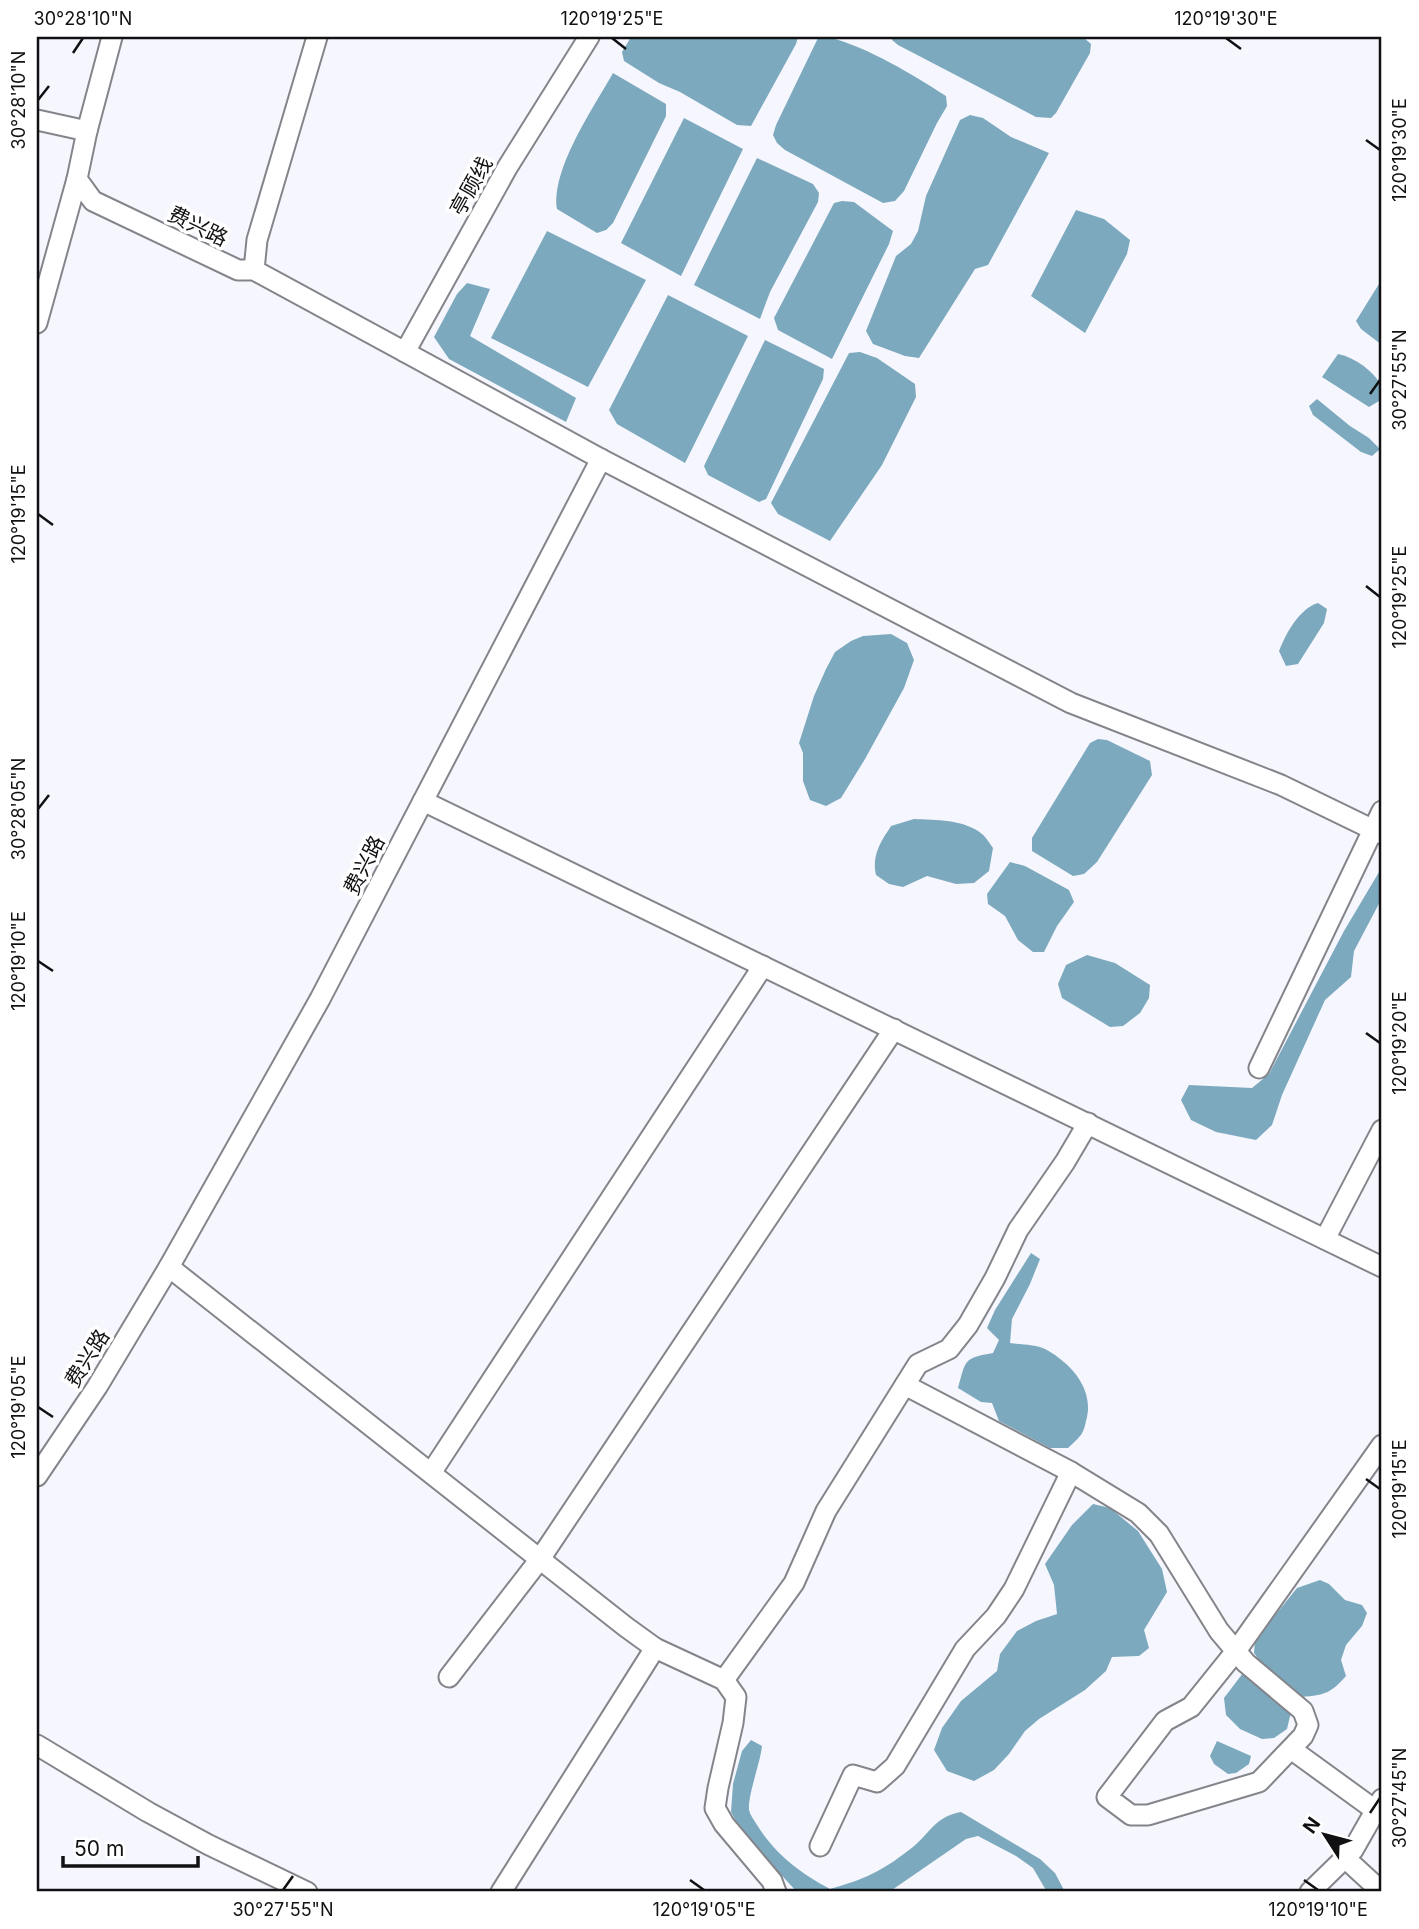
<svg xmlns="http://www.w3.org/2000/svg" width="1419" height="1929" font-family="Inter,'Noto Sans SC',sans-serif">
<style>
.water{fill:#7ca9be}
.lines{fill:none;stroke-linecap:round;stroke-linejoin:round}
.minor-casing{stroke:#84858b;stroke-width:23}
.minor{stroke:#fff;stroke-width:19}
.ticks{fill:none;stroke:#111114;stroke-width:2.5}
.labels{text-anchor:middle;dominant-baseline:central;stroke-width:7;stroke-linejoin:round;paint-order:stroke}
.street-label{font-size:21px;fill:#111114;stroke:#fff}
.neatline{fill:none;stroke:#111114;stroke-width:2.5}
.ticks-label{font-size:18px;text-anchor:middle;fill:#111114}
</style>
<rect width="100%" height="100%" fill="#f6f7fe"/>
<!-- water -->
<g class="water">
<path d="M631,37h167l-2,7 -45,82 -14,-1 -57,-33 -21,-9 -35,-22 -2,-9z"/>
<path d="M829,37c42,12 81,36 117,59l1,10 -10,17 -33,68 -9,10 -12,2 -98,-53 -8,-7 -4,-8 3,-10 42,-87z"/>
<path d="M891,37h192l8,7 -1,9 -34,60 -5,5 -15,-1 -138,-72 -6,-5z"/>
<path d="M613,73l53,31v12l-53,107 -7,7 -9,3 -40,-24c-6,-40 37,-102 56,-136z"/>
<path d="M970,115l13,3 28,19 38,16 -61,112 -13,4 -56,89 -14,-2 -32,-12 -7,-13 30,-75 15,-12 7,-13 8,-35 34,-76z"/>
<path d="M684,118l59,31 -62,127 -60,-33z"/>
<path d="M757,158l56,26 6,9 -1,9 -48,90 -10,27 -66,-34z"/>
<path d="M842,201l12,1 39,29 -4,13 -57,115 -54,-29 -4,-12 60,-115z"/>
<path d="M1076,210l28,9 26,21 -3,14 -42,79 -54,-37z"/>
<path d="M547,231l99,49 -58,107 -97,-49z"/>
<path d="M1382,279v66l-21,-16 -5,-8z"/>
<path d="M467,283l23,6 -20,47 106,62 -10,24 -117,-63 -15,-22 23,-43z"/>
<path d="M668,295l80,41 -63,127 -68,-39 -8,-14z"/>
<path d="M765,340l59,29 -1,10 -57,120 -7,3 -51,-27 -4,-9z"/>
<path d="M860,352l17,6 38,26 1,13 -34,68 -52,76 -52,-27 -7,-11 78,-150z"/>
<path d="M1338,354c18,4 34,16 44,32l-3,15 -10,6 -47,-30z"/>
<path d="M1317,399l33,27 19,12 11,11 -8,7 -11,-4 -48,-37 -4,-9z"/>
<path d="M1318,603l9,6 -3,14 -26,41 -12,2 -7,-15c7,-18 20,-42 39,-48z"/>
<path d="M891,634l16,9 7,17 -10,28 -39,71 -24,39 -15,8 -16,-6 -7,-19v-28l-4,-10 15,-47 12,-27 9,-17 16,-11 12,-5z"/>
<path d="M1098,739l9,1 43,21 2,14 -55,87 -13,12 -11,2 -41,-25v-13l58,-95z"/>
<path d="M914,819c21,1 50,0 68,15 4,3 8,10 11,14l-4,23 -15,12 -18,1 -29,-8 -24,11 -14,-3 -13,-9c-4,-20 4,-32 15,-49z"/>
<path d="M1010,862l15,4 44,24 5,12 -17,24 -13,26h-11l-15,-12 -13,-24 -17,-12 -1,-10z"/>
<path d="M1382,867v31l-28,53 -3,26 -26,23 -43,95 -10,30 -16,15 -40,-8 -25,-12 -10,-20 8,-15 63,3 17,-14 75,-143z"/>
<path d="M1087,955l28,8 35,22 -1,13 -9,15 -17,13 -13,1 -48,-29 -4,-14 8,-19z"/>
<path d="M1031,1253l9,6 -10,25 -18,35 -2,24c12,2 26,1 37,7 26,15 48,41 39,71 -1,5 -3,12 -6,15 -3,4 -8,8 -12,12h-18l-51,-27 -7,-18 -11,-1 -23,-14c8,-28 5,-30 35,-35l6,-13 -12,-12 8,-18z"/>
<path d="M1093,1504l17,4 28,23 24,38 5,23 -23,38 5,18 -10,8 -27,1 -6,14 -21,19 -46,29 -14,12 -16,23 -15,16 -20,11 -27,-10 -13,-21 8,-22 19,-27 36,-30 3,-17 17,-23 19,-10 21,-7 -3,-29 -9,-21 27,-39z"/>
<path d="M1320,1580l9,4 16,16 17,5 5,8 -5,13 -16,19 -5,15 5,16c-15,17 -21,19 -44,21l-41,-34 -7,-10 1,-13 42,-52z"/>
<path d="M1243,1673l48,39 -4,17 -13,9 -12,1 -22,-10 -14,-14 -2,-17z"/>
<path d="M751,1740l11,6c-2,18 -14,48 -13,64 1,5 5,10 8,15 19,30 42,47 73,64 33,-9 52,-18 79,-39 21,-15 24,-33 52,-38l79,47 15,14 10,19h-18l-14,-24 -17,-12 -38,-20 -12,3 -77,53h-92l-56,-61 -10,-19 2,-28 9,-33z"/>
<path d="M1217,1741l34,15 -2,8 -13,9 -8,1 -14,-10 -4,-8z"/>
</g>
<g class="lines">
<!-- minor casing -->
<g class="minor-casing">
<g id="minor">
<path d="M37,120l50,11 -10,48 16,22 145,69h16l151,82 102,-184 82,-131"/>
<path d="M87,131l25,-94"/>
<path d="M254,270l3,-30 60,-203"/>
<path d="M37,323l40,-144"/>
<path d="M405,352l196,107 470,244 210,82 101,49"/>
<path d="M423,801l959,466"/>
<path d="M1259,1068l123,-257"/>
<path d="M1325,1239l57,-109"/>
<path d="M169,1267l457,360 29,21 69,32 12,17 -3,26 -15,65 -3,20 9,16 48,57 4,11"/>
<path d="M905,1385l166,87 67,41 21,21 60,97 27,32 57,48 5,14 -5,11 -44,46 -111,33h-17l-24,-18 58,-76 26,-14 45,-56 146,-206"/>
<path d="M431,1473l332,-507"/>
<path d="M37,1476l60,-89 72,-120 151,-268 281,-540"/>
<path d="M449,1677l91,-118 354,-530"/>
<path d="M724,1680l70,-97 32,-72 92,-147 31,-15 19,-24 27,-47 23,-48 47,-68 23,-39"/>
<path d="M37,1745l111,67 61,33 98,47"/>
<path d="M1291,1749l84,61"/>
<path d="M820,1846l33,-71 24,7 18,-16 70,-117 31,-33 18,-27 57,-117"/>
<path d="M1345,1858l37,34"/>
<path d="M501,1892l154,-244"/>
<path d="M1310,1892l43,-42 29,-51"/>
</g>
</g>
<!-- minor -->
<use href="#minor" class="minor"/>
</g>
<!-- ticks -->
<path class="ticks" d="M612,38l14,11M1226,38l15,11M73,53l10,-15M38,100l11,-14M1366,140l14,10M1370,394l10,-14M38,514l15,11M1366,586l14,11M38,809l11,-14M38,961l15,10M1366,1033l14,10M38,1407l15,10M1366,1479l14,10M1370,1813l10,-15M690,1880l14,10M1304,1880l14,10M283,1890l10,-14"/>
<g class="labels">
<!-- street labels -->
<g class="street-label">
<text transform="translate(471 186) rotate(-61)">亭顾线</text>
<text transform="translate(198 226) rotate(26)">费兴路</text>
<text transform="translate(364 865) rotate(-63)">费兴路</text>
<text transform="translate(87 1358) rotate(-58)">费兴路</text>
</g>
</g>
<!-- border -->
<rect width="1419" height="1929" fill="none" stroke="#ffffff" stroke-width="77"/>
<!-- north arrow -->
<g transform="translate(1325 1835) rotate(306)" stroke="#ffffff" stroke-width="5" paint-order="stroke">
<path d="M0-5L12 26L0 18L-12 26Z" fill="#111114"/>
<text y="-10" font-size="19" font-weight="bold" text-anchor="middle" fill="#111114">N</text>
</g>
<!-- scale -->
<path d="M63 1856v10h135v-10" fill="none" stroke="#111114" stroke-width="3.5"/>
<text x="74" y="1856" font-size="21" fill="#111114" stroke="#ffffff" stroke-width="5" paint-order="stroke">50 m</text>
<rect x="38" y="38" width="1342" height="1852" class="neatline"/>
<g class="ticks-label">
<text x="83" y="25">30°28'10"N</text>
<text x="612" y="25">120°19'25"E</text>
<text x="1226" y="25">120°19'30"E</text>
<text transform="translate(19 100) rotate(-90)" y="6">30°28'10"N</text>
<text transform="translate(1400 150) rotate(-90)" y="6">120°19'30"E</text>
<text transform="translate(1400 380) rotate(-90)" y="6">30°27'55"N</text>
<text transform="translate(19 514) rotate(-90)" y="6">120°19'15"E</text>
<text transform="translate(1400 597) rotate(-90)" y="6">120°19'25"E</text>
<text transform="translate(19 809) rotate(-90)" y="6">30°28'05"N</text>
<text transform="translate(19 961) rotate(-90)" y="6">120°19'10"E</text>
<text transform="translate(1400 1043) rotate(-90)" y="6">120°19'20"E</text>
<text transform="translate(19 1407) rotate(-90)" y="6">120°19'05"E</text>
<text transform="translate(1400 1489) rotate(-90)" y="6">120°19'15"E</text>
<text transform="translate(1400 1798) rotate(-90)" y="6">30°27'45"N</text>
<text x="283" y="1916">30°27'55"N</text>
<text x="704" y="1916">120°19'05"E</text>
<text x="1318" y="1916">120°19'10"E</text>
</g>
</svg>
